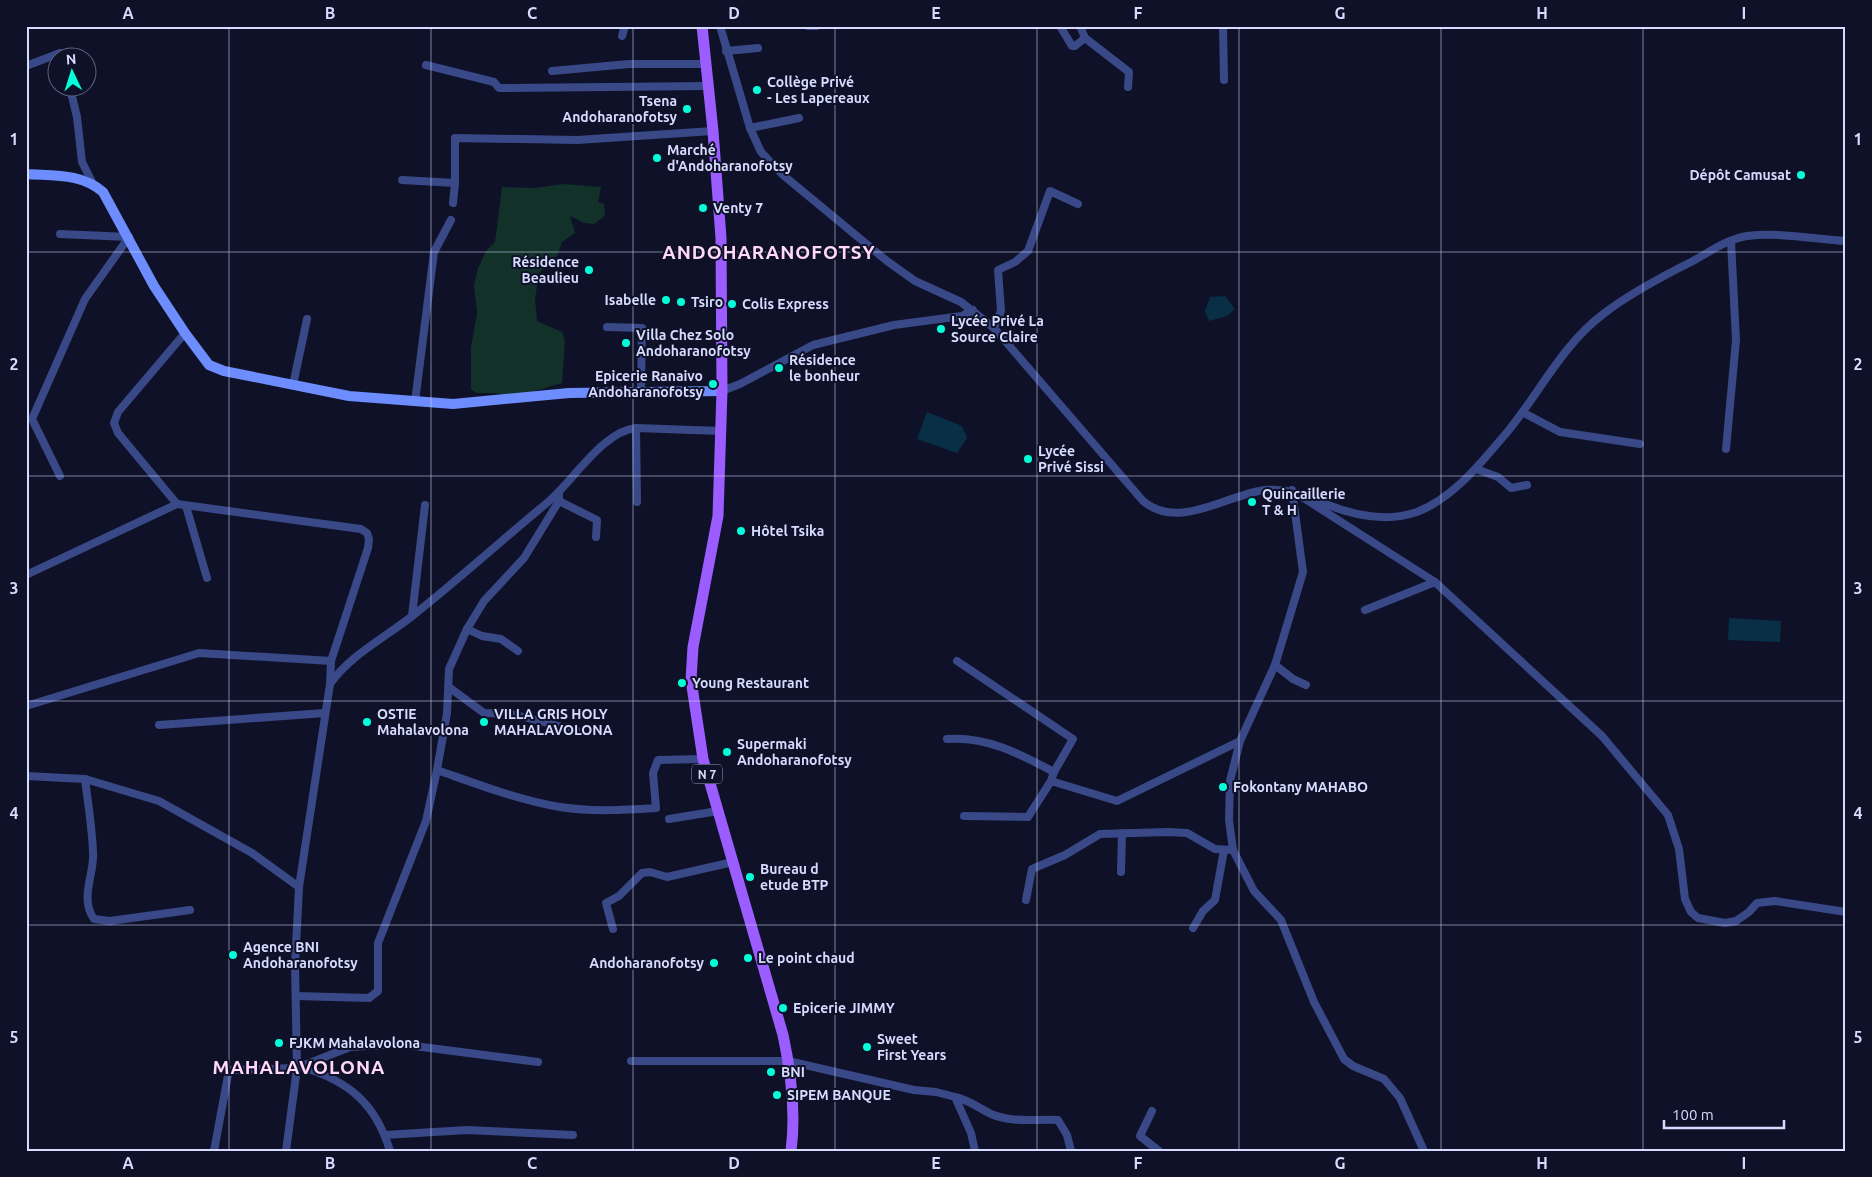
<svg xmlns="http://www.w3.org/2000/svg" width="1872" height="1177" font-family="Ubuntu,sans-serif">
<style>
.green{fill:#123229}
.water{fill:#092f47}
.lines{fill:none;stroke-linecap:round;stroke-linejoin:round}
.street{stroke:#394988;stroke-width:8}
.secondary{stroke:#6d8dff;stroke-width:10}
.primary{stroke:#9b5dff;stroke-width:11}
.grid{fill:none;stroke:#d6dbff;stroke-width:1;stroke-opacity:0.55}
.poi-dot{fill:#02ffda;stroke:#0f1128;stroke-width:2}
.labels{text-anchor:middle;dominant-baseline:central;stroke-width:4;stroke-linejoin:round;paint-order:stroke}
.shield{fill:#0f1128;stroke:#9a9ebe;stroke-width:1}
.shield-label{font-size:12px;font-weight:bold;fill:#d6dbff}
.poi-label{font-size:14px;font-weight:bold;fill:#d6dbff;stroke:#0f1128;text-anchor:start}
.district-label{font-size:19px;font-weight:bold;letter-spacing:1px;fill:#ffd8fa;stroke:#0f1128}
.neatline{fill:none;stroke:#d6dbff;stroke-width:2}
.grid-label{font-size:16px;text-anchor:middle;font-weight:bold;fill:#d6dbff}
</style>
<rect width="100%" height="100%" fill="#0f1128"/>
<!-- green -->
<path class="green" d="M564,184l37,3 -3,15 6,2 1,12 -11,8 -10,-1 -14,-7 5,17 -13,9 -4,12 -19,19 -4,26 2,22 25,11 3,9 -3,42 -48,14 -19,-4h-19l-5,-4v-41l6,-35 -3,-28 4,-17 8,-17 9,-9 7,-55 33,1z"/>
<!-- water -->
<g class="water">
<path d="M1225,296l10,13 -8,7 -18,5 -4,-10 5,-14z"/>
<path d="M927,412l35,14 5,12 -10,15 -40,-14z"/>
<path d="M1729,618l52,3 -1,21 -52,-2z"/>
</g>
<g class="lines">
<!-- street -->
<g class="street">
<path d="M720,26l30,102 11,24 22,23 104,86 28,20 46,21 33,26 149,173c36,30 82,-6 122,-11 24,-2 41,6 63,15 28,11 60,17 89,7 36,-14 62,-47 86,-75 34,-39 57,-90 99,-122 24,-19 61,-39 89,-53 17,-9 36,-23 56,-26 32,-4 67,3 99,5"/>
<path d="M808,26h9"/>
<path d="M1060,26l12,20h3l10,-8"/>
<path d="M1080,26l5,12 44,34 -1,15"/>
<path d="M1223,26l1,54"/>
<path d="M622,36l3,-10"/>
<path d="M726,51l32,-3"/>
<path d="M426,65l68,17 5,6 209,-2"/>
<path d="M26,66l34,-13 1,5"/>
<path d="M552,71l77,-7h77"/>
<path d="M70,88l7,29 5,45 10,20"/>
<path d="M750,128l49,-10"/>
<path d="M402,180l53,3"/>
<path d="M453,203l2,-20v-45l122,2 136,-9"/>
<path d="M60,234l69,3 -44,62 -53,120 28,57"/>
<path d="M607,327l35,1 -1,64"/>
<path d="M994,328l7,-17 -3,-41 17,-8 13,-11 22,-60 28,13"/>
<path d="M293,385l14,-66"/>
<path d="M722,391l18,-7 73,-39 81,-20 68,-9 11,-6"/>
<path d="M415,402l19,-150 17,-32"/>
<path d="M1524,413l36,19 80,12"/>
<path d="M636,428l1,74"/>
<path d="M1726,449l10,-109 -5,-99"/>
<path d="M1476,469l22,8 13,11 16,-3"/>
<path d="M1292,490l11,82 -28,93 -35,76 -10,40 -1,39 4,30 21,41 27,29 33,82 30,57 9,7 31,13 16,19 24,53"/>
<path d="M1302,497l133,85 167,154 66,79 11,34 6,50 6,13 7,6 27,5 11,-2 13,-9 8,-9 18,-2 71,11"/>
<path d="M559,501l38,19 -1,17"/>
<path d="M177,504l-59,-71 -4,-10 4,-11 67,-79"/>
<path d="M186,506l21,72"/>
<path d="M26,575l151,-71 184,25 6,4 2,6 -1,9 -37,113 -1,23"/>
<path d="M1365,610l70,-28"/>
<path d="M412,616l13,-111"/>
<path d="M467,629l15,7 19,3 17,12"/>
<path d="M957,661l116,78 -19,33 -3,9"/>
<path d="M1275,665l18,14 13,6"/>
<path d="M450,688l34,25 28,1 66,17"/>
<path d="M26,706l173,-53 132,8"/>
<path d="M159,725l166,-12"/>
<path d="M947,739c40,-3 73,15 107,33"/>
<path d="M437,770c40,14 81,30 123,37 32,5 64,3 96,1l-3,-35 5,-13 45,-1"/>
<path d="M26,776l59,3 74,22 93,52 47,34"/>
<path d="M85,779c3,24 7,48 8,73 2,21 -14,46 1,67l16,2 80,-11"/>
<path d="M964,816l64,1 23,-36 66,20 123,-60"/>
<path d="M669,819l49,-8"/>
<path d="M1121,872l1,-39"/>
<path d="M1026,900l6,-31 33,-14 35,-21 68,-2 19,1 28,16 18,1"/>
<path d="M1193,928l10,-17 12,-11 9,-50"/>
<path d="M613,929l-7,-26 13,-7 23,-23 8,-1 17,5 66,-15"/>
<path d="M296,996l73,2 9,-7v-48l48,-122 11,-51 10,-57 2,-44 18,-40 17,-28 40,-43 35,-57v-8"/>
<path d="M631,1061h157l126,29 22,2 19,5 16,36 4,18"/>
<path d="M302,1067c47,14 74,37 88,84"/>
<path d="M955,1097c14,3 24,11 36,17 21,9 44,5 67,6l9,15 4,16"/>
<path d="M1152,1111l-12,25 19,15"/>
<path d="M385,1135l82,-5 106,5"/>
<path d="M214,1151l15,-81 68,-2 53,-21 49,-3 139,18"/>
<path d="M286,1151l11,-83 -2,-103 4,-78 31,-203c19,-28 54,-46 81,-67 47,-37 91,-77 137,-115 25,-21 55,-71 88,-74l85,3"/>
</g>
<!-- secondary -->
<path class="secondary" d="M26,174c28,2 55,-1 77,18l51,94 31,47 24,32 15,6 125,25 104,8 116,-11 153,-2"/>
<!-- primary -->
<path class="primary" d="M702,26l11,105 8,107 1,153 -4,125 -25,131 -2,33 12,79 80,276c8,37 13,78 8,116"/>
</g>
<!-- grid -->
<path class="grid" d="M229,26v1125M431,26v1125M633,26v1125M835,26v1125M1037,26v1125M1239,26v1125M1441,26v1125M1643,26v1125M26,252h1820M26,476h1820M26,701h1820M26,925h1820"/>
<!-- markers -->
<g class="poi-dot">
<circle cx="757" cy="90" r="5"/>
<circle cx="687" cy="109" r="5"/>
<circle cx="657" cy="158" r="5"/>
<circle cx="1801" cy="175" r="5"/>
<circle cx="703" cy="208" r="5"/>
<circle cx="589" cy="270" r="5"/>
<circle cx="666" cy="300" r="5"/>
<circle cx="681" cy="302" r="5"/>
<circle cx="732" cy="304" r="5"/>
<circle cx="941" cy="329" r="5"/>
<circle cx="626" cy="343" r="5"/>
<circle cx="779" cy="368" r="5"/>
<circle cx="713" cy="384" r="5"/>
<circle cx="1028" cy="459" r="5"/>
<circle cx="1252" cy="502" r="5"/>
<circle cx="741" cy="531" r="5"/>
<circle cx="682" cy="683" r="5"/>
<circle cx="367" cy="722" r="5"/>
<circle cx="484" cy="722" r="5"/>
<circle cx="727" cy="752" r="5"/>
<circle cx="1223" cy="787" r="5"/>
<circle cx="750" cy="877" r="5"/>
<circle cx="233" cy="955" r="5"/>
<circle cx="748" cy="958" r="5"/>
<circle cx="714" cy="963" r="5"/>
<circle cx="783" cy="1008" r="5"/>
<circle cx="279" cy="1043" r="5"/>
<circle cx="867" cy="1047" r="5"/>
<circle cx="771" cy="1072" r="5"/>
<circle cx="777" cy="1095" r="5"/>
</g>
<g class="labels">
<!-- shield labels -->
<rect class="shield" x="692" y="764.5" width="30" height="19" rx="4"/>
<g class="shield-label">
<text x="707" y="774">N 7</text>
</g>
<!-- poi labels -->
<g class="poi-label">
<text x="767" y="82">Collège Privé<tspan x="767" dy="16">- Les Lapereaux</tspan></text>
<text x="677" y="101" text-anchor="end">Tsena<tspan x="677" dy="16">Andoharanofotsy</tspan></text>
<text x="667" y="150">Marché<tspan x="667" dy="16">d'Andoharanofotsy</tspan></text>
<text x="1791" y="175" text-anchor="end">Dépôt Camusat</text>
<text x="713" y="208">Venty 7</text>
<text x="579" y="262" text-anchor="end">Résidence<tspan x="579" dy="16">Beaulieu</tspan></text>
<text x="656" y="300" text-anchor="end">Isabelle</text>
<text x="691" y="302">Tsiro</text>
<text x="742" y="304">Colis Express</text>
<text x="951" y="321">Lycée Privé La<tspan x="951" dy="16">Source Claire</tspan></text>
<text x="636" y="335">Villa Chez Solo<tspan x="636" dy="16">Andoharanofotsy</tspan></text>
<text x="789" y="360">Résidence<tspan x="789" dy="16">le bonheur</tspan></text>
<text x="703" y="376" text-anchor="end">Epicerie Ranaivo<tspan x="703" dy="16">Andoharanofotsy</tspan></text>
<text x="1038" y="451">Lycée<tspan x="1038" dy="16">Privé Sissi</tspan></text>
<text x="1262" y="494">Quincaillerie<tspan x="1262" dy="16">T &amp; H</tspan></text>
<text x="751" y="531">Hôtel Tsika</text>
<text x="692" y="683">Young Restaurant</text>
<text x="377" y="714">OSTIE<tspan x="377" dy="16">Mahalavolona</tspan></text>
<text x="494" y="714">VILLA GRIS HOLY<tspan x="494" dy="16">MAHALAVOLONA</tspan></text>
<text x="737" y="744">Supermaki<tspan x="737" dy="16">Andoharanofotsy</tspan></text>
<text x="1233" y="787">Fokontany MAHABO</text>
<text x="760" y="869">Bureau d<tspan x="760" dy="16">etude BTP</tspan></text>
<text x="243" y="947">Agence BNI<tspan x="243" dy="16">Andoharanofotsy</tspan></text>
<text x="758" y="958">Le point chaud</text>
<text x="704" y="963" text-anchor="end">Andoharanofotsy</text>
<text x="793" y="1008">Epicerie JIMMY</text>
<text x="877" y="1039">Sweet<tspan x="877" dy="16">First Years</tspan></text>
<text x="289" y="1043">FJKM Mahalavolona</text>
<text x="781" y="1072">BNI</text>
<text x="787" y="1095">SIPEM BANQUE</text>
</g>
<!-- district labels -->
<g class="district-label">
<text x="769" y="252">ANDOHARANOFOTSY</text>
<text x="299" y="1067">MAHALAVOLONA</text>
</g>
</g>
<!-- border -->
<rect width="1872" height="1177" fill="none" stroke="#0f1128" stroke-width="55"/>
<!-- north arrow -->
<g transform="translate(72 72) rotate(356)"><circle r="24" fill="#0f1128" stroke="#5f627e"/>
<path d="M0-4L9 19L0 12L-9 19Z" fill="#02ffda"/>
<text y="-8" font-size="14" font-weight="bold" text-anchor="middle" fill="#d6dbff">N</text>
</g>
<!-- scale -->
<path d="M1664 1120v8h120v-8" fill="none" stroke="#d6dbff" stroke-width="2.5"/>
<text x="1672" y="1120" font-size="15" fill="#d6dbff" stroke="#0f1128" stroke-width="4" paint-order="stroke">100 m</text>
<rect x="28" y="28" width="1816" height="1122" class="neatline"/>
<g class="grid-label">
<text x="128" y="19">A</text>
<text x="330" y="19">B</text>
<text x="532" y="19">C</text>
<text x="734" y="19">D</text>
<text x="936" y="19">E</text>
<text x="1138" y="19">F</text>
<text x="1340" y="19">G</text>
<text x="1542" y="19">H</text>
<text x="1744" y="19">I</text>
<text x="14" y="145">1</text>
<text x="1858" y="145">1</text>
<text x="14" y="370">2</text>
<text x="1858" y="370">2</text>
<text x="14" y="594">3</text>
<text x="1858" y="594">3</text>
<text x="14" y="819">4</text>
<text x="1858" y="819">4</text>
<text x="14" y="1043">5</text>
<text x="1858" y="1043">5</text>
<text x="128" y="1169">A</text>
<text x="330" y="1169">B</text>
<text x="532" y="1169">C</text>
<text x="734" y="1169">D</text>
<text x="936" y="1169">E</text>
<text x="1138" y="1169">F</text>
<text x="1340" y="1169">G</text>
<text x="1542" y="1169">H</text>
<text x="1744" y="1169">I</text>
</g>
</svg>
